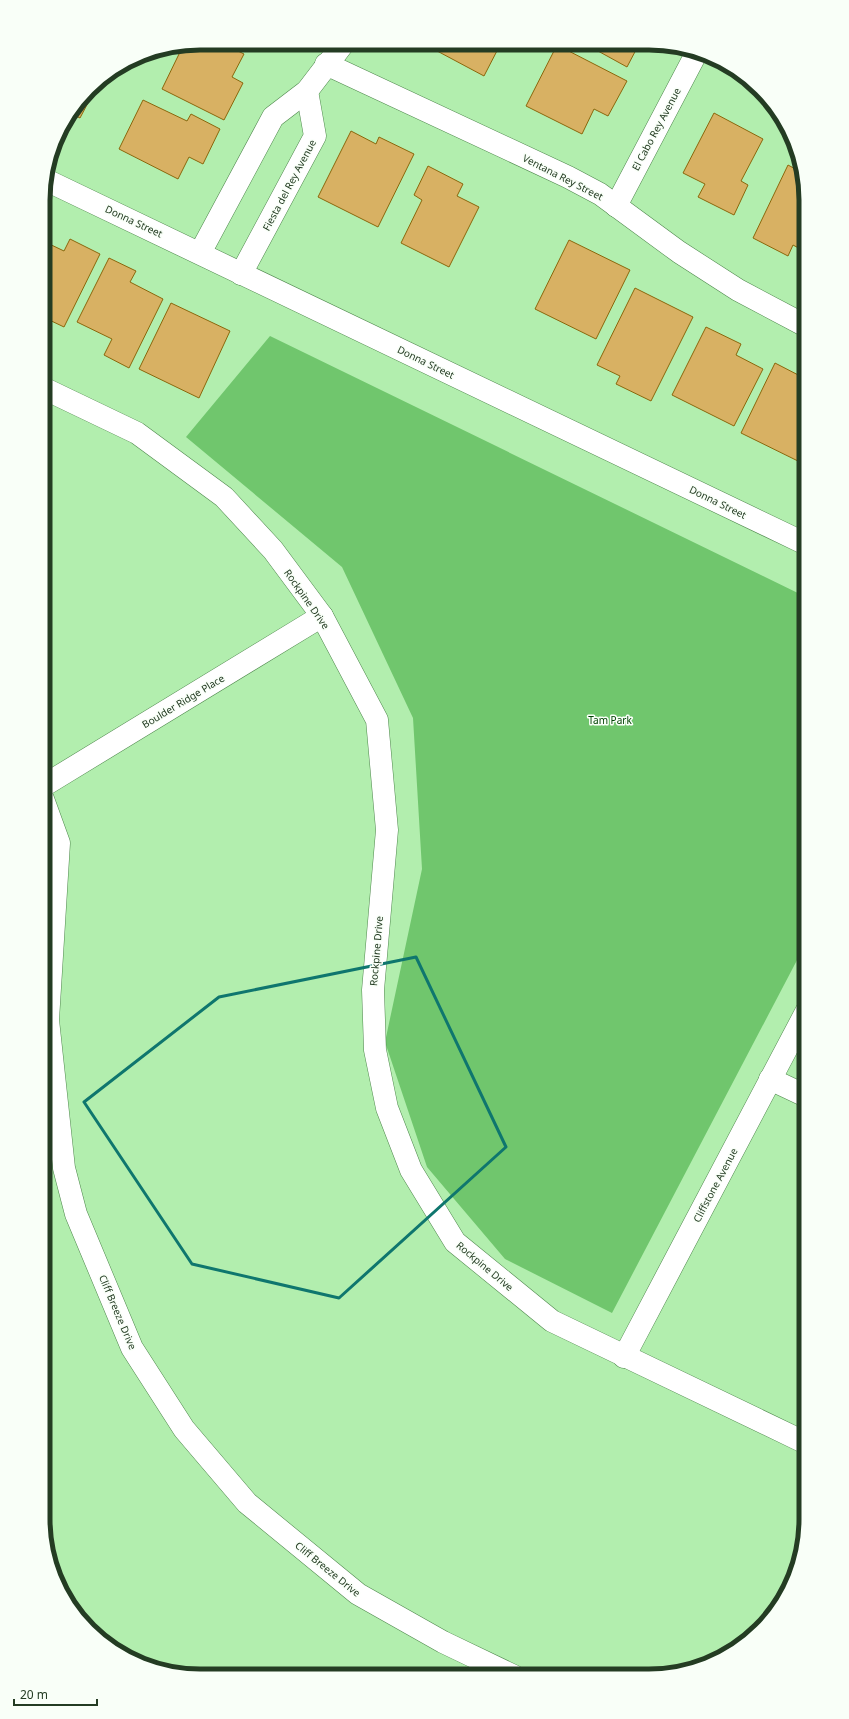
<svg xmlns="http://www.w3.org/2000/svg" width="849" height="1719" font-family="'Noto Sans',sans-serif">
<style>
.green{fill:#70c66d}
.building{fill:#d8b163;stroke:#8b670c}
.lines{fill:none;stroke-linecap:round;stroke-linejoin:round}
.street-casing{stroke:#4e874c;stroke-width:23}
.secondary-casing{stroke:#4e874c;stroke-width:23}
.street{stroke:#fff;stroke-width:22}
.secondary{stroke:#fff;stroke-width:22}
.marked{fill:none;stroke:#0f766e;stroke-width:3;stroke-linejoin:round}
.labels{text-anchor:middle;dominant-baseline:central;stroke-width:3;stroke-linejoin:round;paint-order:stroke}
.street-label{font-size:10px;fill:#243c23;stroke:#f9fff8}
.park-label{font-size:10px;fill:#004303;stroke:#f9fff8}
.rim{fill:none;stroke:#243c23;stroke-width:5}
</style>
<rect width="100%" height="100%" fill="#b2eeae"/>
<!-- green -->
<path class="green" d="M270,336l536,261v346l-194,370 -107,-54 -78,-92 -42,-125 37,-173 -9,-151 -71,-151 -156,-130z"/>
<!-- building -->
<g class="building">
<path d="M200,43h22l22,11 -12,23 11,6 -19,37 -62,-31 18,-37 -8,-4z"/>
<path d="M250,43h18l-4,7z"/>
<path d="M424,44l76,1 -16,31z"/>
<path d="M557,45l70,36 -19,35 -14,-7 -12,25 -56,-28z"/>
<path d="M601,45l37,1 -11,21 -29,-16z"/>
<path d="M100,80l-20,38 -8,-4 24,-32z"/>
<path d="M143,100l44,21 4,-7 29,15 -17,35 -14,-7 -11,22 -59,-30z"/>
<path d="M714,113l49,26 -22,42 7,4 -14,30 -36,-18 7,-13 -22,-11z"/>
<path d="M351,131l25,13 3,-7 35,17 -36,73 -60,-30z"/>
<path d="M788,165l13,7 5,28v52l-13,-7 -5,11 -35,-18z"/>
<path d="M428,166l35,18 -6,12 22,11 -30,60 -48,-24 21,-43 -8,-5z"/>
<path d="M70,239l30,15 -36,73 -21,-10v-76l21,10z"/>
<path d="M569,240l61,30 -34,69 -61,-30z"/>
<path d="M109,258l27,13 -6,11 33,17 -34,69 -25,-13 8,-16 -35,-17z"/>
<path d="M635,288l58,29 -42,84 -35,-17 4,-8 -23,-11z"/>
<path d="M171,303l59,28 -31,67 -60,-29z"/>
<path d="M706,327l35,17 -5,11 27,14 -29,57 -62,-31z"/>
<path d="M775,363l31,16v75l-4,9 -61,-30z"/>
</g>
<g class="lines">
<!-- street casing -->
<g class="street-casing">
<g id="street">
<path d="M326,64l242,113 32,17 79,58 59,38 68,36"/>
<path d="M616,206l81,-154"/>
<path d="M200,253l73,-136 34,-26 36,-47"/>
<path d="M241,274l74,-138 -8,-45"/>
<path d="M43,388l94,45 87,64 49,53 49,66 55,104 10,110 -14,160 2,60 12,58 24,62 44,72 97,79 254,122"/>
<path d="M43,786l279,-170"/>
<path d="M43,799l16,44 -11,177 16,148 12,46 56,134 52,81 63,74 111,91 85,48 71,34"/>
<path d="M770,1079l36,17"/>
<path d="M624,1357l182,-345"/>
</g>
</g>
<!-- secondary casing -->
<g class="secondary-casing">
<path id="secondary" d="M46,180l760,364"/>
</g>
<!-- street -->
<use href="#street" class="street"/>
<!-- secondary -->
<use href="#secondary" class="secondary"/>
</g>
<!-- marked area -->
<path class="marked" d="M416,957l90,190 -167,151 -147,-34 -108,-162 135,-105z"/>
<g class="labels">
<!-- street labels -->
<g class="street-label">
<text transform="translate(656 129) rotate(-62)">El Cabo Rey Avenue</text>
<text transform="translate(563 177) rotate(27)">Ventana Rey Street</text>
<text transform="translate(289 185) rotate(-62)">Fiesta del Rey Avenue</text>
<text transform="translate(134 221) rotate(25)">Donna Street</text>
<text transform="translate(426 362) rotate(26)">Donna Street</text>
<text transform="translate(718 502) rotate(26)">Donna Street</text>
<text transform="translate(307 599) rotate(55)">Rockpine Drive</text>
<text transform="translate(183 701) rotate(-31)">Boulder Ridge Place</text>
<text transform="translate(376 951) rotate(-85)">Rockpine Drive</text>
<text transform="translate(715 1185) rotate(-62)">Cliffstone Avenue</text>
<text transform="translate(485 1266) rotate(40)">Rockpine Drive</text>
<text transform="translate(118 1312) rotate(67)">Cliff Breeze Drive</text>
<text transform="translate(328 1569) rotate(39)">Cliff Breeze Drive</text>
</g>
<!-- park labels -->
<g class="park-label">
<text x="610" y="720">Tam Park</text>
</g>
</g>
<!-- crop -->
<path d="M0 0H849V1719H0ZM200 50H649A150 150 0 0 1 799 200V1519A150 150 0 0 1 649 1669H200A150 150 0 0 1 50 1519V200A150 150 0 0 1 200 50Z" fill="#f9fff8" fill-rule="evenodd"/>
<path class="rim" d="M200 50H649A150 150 0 0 1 799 200V1519A150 150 0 0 1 649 1669H200A150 150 0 0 1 50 1519V200A150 150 0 0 1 200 50Z"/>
<!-- scale -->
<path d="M14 1699v6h83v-6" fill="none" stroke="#243c23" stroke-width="2"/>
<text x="20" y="1699" font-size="12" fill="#243c23" stroke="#f9fff8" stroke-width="3" paint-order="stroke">20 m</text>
</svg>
